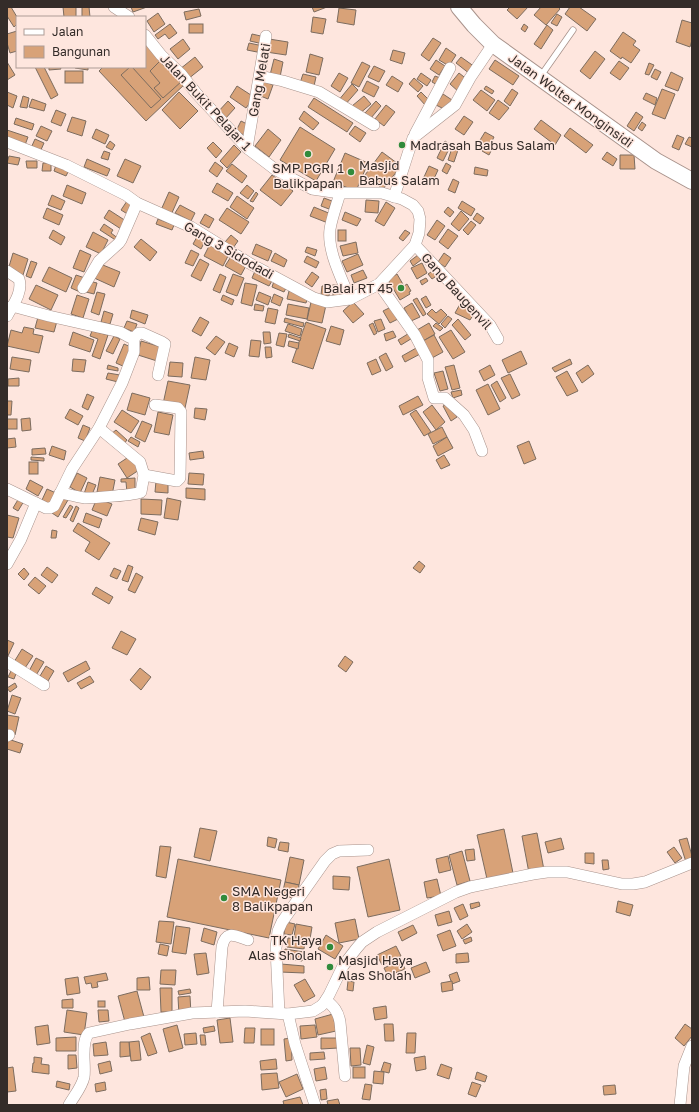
<svg xmlns="http://www.w3.org/2000/svg" width="699" height="1112" font-family="'Golos Text',sans-serif">
<style>
.building{fill:#d8a278;stroke:#7c6c5f}
.lines{fill:none;stroke-linecap:round;stroke-linejoin:round}
.lane-casing{stroke:#a9938c;stroke-width:7}
.street-casing{stroke:#a9938c;stroke-width:12}
.secondary-casing{stroke:#a9938c;stroke-width:18}
.lane{stroke:#fff;stroke-width:5.5}
.street{stroke:#fff;stroke-width:11}
.secondary{stroke:#fff;stroke-width:16}
.poi-dot{fill:#318b3c;stroke:#fee6de;stroke-width:1.5}
.labels{text-anchor:middle;dominant-baseline:central;stroke-width:3;stroke-linejoin:round;paint-order:stroke}
.street-label{font-size:13px;fill:#342c29;stroke:#fee6de}
.poi-label{font-size:13px;fill:#342c29;stroke:#fee6de;text-anchor:start}
</style>
<rect width="100%" height="100%" fill="#fee6de"/>
<!-- building -->
<g class="building">
<path d="M7,7h4l6,10v7l-3,3 -7,-11z"/>
<path d="M63,7h13v10h-12z"/>
<path d="M79,7h10l1,10h-8v-10z"/>
<path d="M131,7h16l-14,5z"/>
<path d="M312,7h15l-13,5z"/>
<path d="M510,7h18l-11,12 -10,-9z"/>
<path d="M541,7h17l2,2 -14,16 -12,-10z"/>
<path d="M570,7h9l17,12 -9,12 -22,-17z"/>
<path d="M339,8l17,2 -2,15 -17,-3z"/>
<path d="M199,9l2,7 -15,4 -2,-8z"/>
<path d="M158,13l7,11 -11,8 -7,-11z"/>
<path d="M557,14l5,3 -5,9 -6,-3z"/>
<path d="M313,17l13,2 -3,15 -12,-2z"/>
<path d="M682,20l10,3v17l-2,7 -14,-5z"/>
<path d="M170,24l7,9 -8,6 -4,-5 -7,5 -3,-4z"/>
<rect x="189" y="24" width="14" height="9"/>
<path d="M524,24l4,3 -3,5 -4,-3z"/>
<path d="M547,25l6,5 -12,19 -7,-5z"/>
<path d="M17,31v20l-7,2 -3,-10v-9z"/>
<path d="M623,32l13,9 -3,4 7,5 -9,13 -9,-6 -1,2 -11,-8z"/>
<path d="M252,34l13,3 -2,7 -13,-3z"/>
<path d="M145,38l41,45 -40,38 -47,-50 4,-4h42z"/>
<path d="M433,38l8,5 -12,18 -8,-6z"/>
<path d="M183,39l7,10 -12,10 -8,-10z"/>
<path d="M269,39l19,3 -2,13 -20,-3z"/>
<path d="M249,43l14,3 -1,7 -15,-3z"/>
<path d="M446,48l10,7 -7,11 -10,-6z"/>
<path d="M393,50l12,3 -3,11 -12,-4z"/>
<path d="M595,51l10,8 -15,20 -10,-8z"/>
<path d="M310,54l13,4 -4,17 -13,-3z"/>
<path d="M195,57l8,10 -15,12 -8,-10z"/>
<path d="M461,57l14,10 -5,7 -14,-11z"/>
<path d="M162,59l20,22 -19,17 -9,-10 6,-5 -10,-12z"/>
<path d="M274,59l9,3 -3,15 -10,-2z"/>
<path d="M436,60l9,6 -6,9 -9,-6z"/>
<path d="M495,60l24,16 -6,9 -24,-16z"/>
<path d="M619,61l10,7 -9,12 -10,-7z"/>
<path d="M7,62l8,13 -8,5z"/>
<path d="M362,62l8,4 -11,21 -8,-4z"/>
<path d="M649,63l5,2 -5,10 -4,-1z"/>
<path d="M374,66l11,5 -6,11 -11,-5z"/>
<path d="M35,67h9l14,28 -7,4z"/>
<path d="M49,67h11l1,2 -12,1z"/>
<path d="M76,67h12v3l-13,-2z"/>
<path d="M130,67h2l29,32 -10,9 -30,-33z"/>
<path d="M655,69l6,3 -4,8 -6,-3z"/>
<rect x="65" y="71" width="18" height="12"/>
<path d="M671,72l12,6 -5,13 -13,-5z"/>
<path d="M339,73l9,5 -8,14 -9,-6z"/>
<path d="M421,73l10,7 -4,6 -10,-7z"/>
<path d="M459,73l9,7 -9,12 -9,-8z"/>
<path d="M303,74l13,3 -2,9 -14,-3z"/>
<path d="M392,76l11,7 -5,9 -12,-7z"/>
<path d="M435,76l8,3 -4,7 -7,-4z"/>
<path d="M414,78l9,8 -5,6 -9,-8z"/>
<path d="M263,81l10,4 -5,14 -10,-4z"/>
<path d="M367,81l12,6 -5,10 -12,-6z"/>
<path d="M352,84l6,6 -14,16 -6,-5z"/>
<path d="M237,86l17,11 -8,11 -16,-11z"/>
<path d="M486,86l8,5 -2,3 -8,-5z"/>
<path d="M512,89l6,4 -8,13 -6,-5z"/>
<path d="M662,89l13,5 -10,25 -13,-5z"/>
<path d="M481,90l14,10 -8,11 -14,-11z"/>
<path d="M7,92l10,4 -4,12 -6,-3z"/>
<path d="M179,92l19,19 -18,18 -18,-19z"/>
<path d="M421,92l10,10 -5,4 -9,-10z"/>
<path d="M646,93l11,5 -2,7 -12,-6z"/>
<path d="M443,94l9,6 -6,10 -10,-5z"/>
<path d="M23,96l6,2 -2,10 -7,-1z"/>
<path d="M364,96l7,8 -12,10 -7,-8z"/>
<path d="M314,98l39,25 -6,9 -39,-25z"/>
<path d="M32,99l14,5 -2,7 -15,-4z"/>
<path d="M498,100l11,8 -10,12 -10,-7z"/>
<path d="M228,101l7,7 -10,11 -8,-6z"/>
<path d="M376,101l5,5 -10,12 -6,-5z"/>
<path d="M386,105l9,7 -11,14 -9,-7z"/>
<path d="M56,110l10,4 -5,12 -10,-4z"/>
<path d="M304,111l15,12 -6,7 -14,-11z"/>
<path d="M636,112l7,5 -9,14 -7,-5z"/>
<path d="M464,116l9,6 -9,13 -9,-6z"/>
<path d="M72,117l14,4 -4,15 -15,-5z"/>
<path d="M16,118l18,6 -2,6 -18,-6z"/>
<path d="M541,120l20,15 -6,10 -21,-16z"/>
<path d="M241,121l8,4 -5,10 -8,-4z"/>
<path d="M642,122l4,3 -4,6 -4,-3z"/>
<path d="M41,126l11,5 -5,10 -11,-5z"/>
<path d="M355,126l11,7 -6,9 -11,-8z"/>
<path d="M300,127l35,22 -19,32 -36,-21z"/>
<path d="M570,128l23,17 -7,8 -22,-17z"/>
<path d="M96,129l13,6 -4,9 -13,-6z"/>
<path d="M268,129l13,11 -12,17 -14,-11z"/>
<path d="M7,130l21,7 -3,8 -18,-5z"/>
<path d="M485,132l9,5 -5,10 3,2 -3,6 -7,-4 1,-2 -6,-4z"/>
<path d="M677,135l7,3 -5,12 -7,-3z"/>
<path d="M689,137l3,1v9l-7,-3z"/>
<path d="M35,139l9,4 -4,9 -9,-4z"/>
<path d="M110,141l5,4 -3,5 -6,-3z"/>
<path d="M445,141l6,4 -8,16 -6,-3z"/>
<path d="M213,142l9,9 -6,7 -9,-10z"/>
<path d="M234,145l7,7 -14,16 -7,-7z"/>
<path d="M452,148l6,2 -4,12 -6,-2z"/>
<path d="M104,151l6,2 -2,7 -7,-2z"/>
<path d="M382,152l19,14 -18,23 -18,-14z"/>
<path d="M607,152l10,7 -4,7 -11,-7z"/>
<path d="M345,153l23,10 -12,28 -23,-9z"/>
<path d="M620,155h14l1,14h-15z"/>
<path d="M9,156l11,2 -2,7 -11,-2z"/>
<path d="M87,159l23,10 -3,7 -23,-9z"/>
<path d="M125,159l16,7 -8,17 -16,-7z"/>
<path d="M26,161h11v7h-10z"/>
<path d="M215,162l8,6 -6,9 -8,-6z"/>
<path d="M43,163h8v8h-9z"/>
<path d="M446,163l5,3 -4,8 -5,-3z"/>
<path d="M232,164l15,12 -5,7 -16,-12z"/>
<path d="M56,165l13,5 -3,6 -12,-5z"/>
<path d="M429,166l9,4 -5,11 -9,-4z"/>
<path d="M475,167l13,3 -1,6 -13,-2z"/>
<path d="M272,175l21,16 -12,15 -21,-16z"/>
<path d="M453,179l6,3 -4,11 -7,-3z"/>
<path d="M217,183l16,10 -5,8 -16,-9z"/>
<path d="M67,185l19,8 -4,11 -19,-8z"/>
<path d="M247,185l7,6 -6,8 -8,-6z"/>
<path d="M169,192l10,5 -8,18 -10,-5z"/>
<path d="M256,192l2,2 -5,8 -3,-1z"/>
<path d="M52,195l13,6 -4,9 -13,-5z"/>
<path d="M237,196l17,12 -7,11 -17,-12z"/>
<path d="M324,198l8,3 -3,8 -8,-3z"/>
<path d="M366,200l13,1 -1,12 -13,-1z"/>
<path d="M127,201l8,5 -6,9 -8,-5z"/>
<path d="M462,201l13,8 -4,7 -13,-8z"/>
<path d="M386,202l9,6 -11,18 -9,-5z"/>
<path d="M180,205l15,8 -4,8 -16,-8z"/>
<path d="M314,207l17,7 -3,9 -18,-7z"/>
<path d="M448,207l6,5 -4,5 -6,-5z"/>
<path d="M47,208l16,7 -4,10 -16,-7z"/>
<path d="M227,208l22,14 -8,12 -22,-14z"/>
<path d="M109,210l17,11 -5,8 -17,-11z"/>
<path d="M461,211l8,8 -10,12 -8,-7z"/>
<path d="M345,212l16,7 -4,7 -15,-6z"/>
<path d="M477,213l7,5 -4,6 -7,-5z"/>
<path d="M205,214l9,5 -5,9 -9,-5z"/>
<path d="M158,219l16,6 -2,5 -16,-6z"/>
<path d="M437,220l8,6 -10,14 -8,-5z"/>
<path d="M471,221l5,4 -8,10 -5,-5z"/>
<path d="M104,224l9,6 -2,3 8,6 -2,2 -17,-11z"/>
<path d="M448,229l10,7 -10,13 -9,-7z"/>
<path d="M53,230l12,7 -4,8 -12,-7z"/>
<rect x="338" y="230" width="8" height="11"/>
<path d="M405,230l5,3 -7,8 -4,-3z"/>
<path d="M93,232l15,8 -7,14 -15,-7z"/>
<path d="M198,235l8,4 -5,10 -8,-5z"/>
<path d="M231,235l7,6 -5,7 -8,-6z"/>
<path d="M141,239l16,13 -7,9 -16,-14z"/>
<path d="M356,242l2,11 -15,3 -3,-10z"/>
<path d="M210,244l19,10 -6,12 -19,-10z"/>
<path d="M256,244l16,7 -4,10 -16,-7z"/>
<path d="M307,247l10,3 -2,6 -10,-4z"/>
<path d="M80,250l11,5 -7,17 -11,-4z"/>
<path d="M191,250l8,4 -6,12 -8,-3z"/>
<path d="M13,253l15,6 -5,16 -15,-5z"/>
<path d="M275,253l12,7 -3,7 -13,-6z"/>
<path d="M444,253l7,5 -6,9 -7,-5z"/>
<path d="M358,254l5,11 -16,7 -5,-11z"/>
<path d="M232,255l15,9 -6,11 -16,-9z"/>
<path d="M418,255l3,5 -8,6 -3,-5z"/>
<path d="M307,256l12,6 -3,6 -12,-6z"/>
<path d="M200,259l9,5 -8,17 -10,-5z"/>
<path d="M31,261l6,2 -6,15 -5,-2z"/>
<path d="M98,263l22,9 -6,15 -22,-10z"/>
<path d="M422,263l5,10 -10,6 -6,-11z"/>
<path d="M49,267l23,11 -6,14 -24,-11z"/>
<path d="M363,270l4,8 -13,5 -3,-8z"/>
<path d="M434,270l4,5 -6,4 -4,-5z"/>
<path d="M255,271l18,8 -4,7 -17,-8z"/>
<path d="M312,272l7,5 -7,10 -7,-5z"/>
<path d="M220,274l6,3 -6,16 -7,-3z"/>
<path d="M233,274l11,4 -7,18 -11,-4z"/>
<path d="M397,274l7,12 3,-2 4,7 -2,1 1,2 -10,6 -12,-20z"/>
<path d="M76,275l9,3 -5,14 -9,-4z"/>
<path d="M426,278l2,3 -6,4 -2,-4z"/>
<path d="M89,281l8,2 -3,11 -8,-2z"/>
<path d="M274,281l13,5 -3,6 -12,-5z"/>
<path d="M245,283l12,2 -5,21 -11,-3z"/>
<path d="M36,285l22,10 -7,15 -22,-11z"/>
<rect x="333" y="285" width="10" height="14"/>
<path d="M322,286h8l-1,10 -8,-1z"/>
<path d="M289,291l19,5 -2,7 -19,-4z"/>
<path d="M97,292l8,2 -6,21 -8,-3z"/>
<path d="M259,292l12,5 -3,8 -12,-5z"/>
<path d="M274,294l9,4 -3,8 -9,-4z"/>
<path d="M77,295l12,4 -6,19 -12,-4z"/>
<path d="M223,295l11,5 -2,5 -11,-5z"/>
<path d="M426,296l5,9 -5,3 -5,-9z"/>
<path d="M417,298l9,16 -3,2 -10,-16z"/>
<path d="M311,302l15,3 -4,18 -15,-3z"/>
<path d="M353,302l11,12 -11,9 -10,-12z"/>
<path d="M412,303l8,14 -9,4 -7,-13z"/>
<path d="M255,304l9,2 -1,5 -9,-1z"/>
<path d="M288,304l21,4 -2,11 -21,-4z"/>
<path d="M460,304l15,8 -5,8 -15,-7z"/>
<path d="M391,307l7,12 -8,4 -7,-12z"/>
<path d="M268,308l10,2 -3,14 -10,-2z"/>
<path d="M432,309l4,4 5,-4 6,6 -8,9 -12,-10z"/>
<path d="M132,310l16,5 -3,9 -15,-6z"/>
<path d="M104,311l9,3 -3,10 -9,-2z"/>
<path d="M448,316l4,3 -7,9 -4,-4z"/>
<path d="M38,317l19,4 -3,11 -19,-4z"/>
<path d="M200,317l9,5 -8,14 -9,-5z"/>
<path d="M285,318l19,5 -1,4 -19,-5z"/>
<path d="M381,319l4,10 -7,3 -4,-11z"/>
<path d="M458,319l13,16 -6,5 -13,-15z"/>
<path d="M127,321l10,3 -3,8 -10,-4z"/>
<path d="M306,322l20,7 -13,40 -21,-7z"/>
<path d="M373,323l4,10 -3,2 -5,-10z"/>
<path d="M429,323l6,11 -12,7 -6,-11z"/>
<path d="M436,323l7,5 -3,3 -7,-5z"/>
<path d="M288,324l14,5 -2,7 -15,-5z"/>
<path d="M331,326l13,4 -4,15 -14,-4z"/>
<path d="M24,327l10,2 -1,5 10,2 -4,17 -32,-7 4,-16 11,3z"/>
<path d="M451,330l14,22 -12,7 -14,-22z"/>
<path d="M92,331l16,4 -8,24 -8,-3 6,-17 -8,-3z"/>
<path d="M393,331l3,6 -10,4 -2,-7z"/>
<path d="M73,332l21,8 -4,12 -21,-7z"/>
<path d="M263,332h7l1,11 -7,1z"/>
<path d="M411,332l3,5 -13,8 -3,-5z"/>
<path d="M279,333l8,1 -3,13 -8,-2z"/>
<path d="M289,334l12,4 -1,3 -12,-4z"/>
<path d="M434,335l9,17 -11,6 -9,-17z"/>
<path d="M114,336l6,3 -7,15 -7,-3z"/>
<path d="M216,336l9,6 -10,13 -9,-7z"/>
<path d="M251,340l10,1 -2,16 -10,-1z"/>
<path d="M141,341l20,6 -4,14 -19,-6z"/>
<path d="M289,341l10,2 -1,6 -10,-3z"/>
<path d="M229,343l9,4 -4,10 -9,-4z"/>
<path d="M124,344l9,4 -8,19 -9,-4z"/>
<path d="M265,347h6l1,10 -6,1z"/>
<path d="M418,347l4,6 -17,9 -3,-6z"/>
<path d="M521,351l6,13 -19,9 -6,-13z"/>
<path d="M386,353l7,14 -7,4 -7,-14z"/>
<path d="M12,357l19,3 -2,12 -19,-3z"/>
<path d="M195,357l15,3 -4,20 -15,-2z"/>
<path d="M73,359l13,1 -2,12 -12,-1z"/>
<path d="M376,359l5,12 -9,4 -5,-12z"/>
<path d="M570,359l2,5 -17,8 -3,-4z"/>
<path d="M170,362l13,1 -1,14 -14,-1z"/>
<path d="M108,365l10,3v3l-11,-2z"/>
<path d="M454,365l6,23 -8,2 -7,-23z"/>
<path d="M490,365l5,10 -11,6 -5,-10z"/>
<path d="M588,365l6,9 -12,9 -6,-10z"/>
<path d="M443,371l5,18 -8,2 -6,-18z"/>
<path d="M567,371l11,20 -11,5 -11,-19z"/>
<path d="M108,373l12,2 -2,7 -12,-3z"/>
<path d="M510,374l10,21 -8,4 -11,-21z"/>
<path d="M19,378v8h-11v-7z"/>
<path d="M168,381l22,4 -5,23 -22,-4z"/>
<path d="M497,381l9,17 -6,4 -9,-17z"/>
<path d="M488,384l12,25 -12,6 -12,-25z"/>
<path d="M461,390l1,5 -9,3 -2,-6z"/>
<path d="M132,393l18,5 -5,17 -18,-5z"/>
<path d="M87,394l7,3 -6,13 -6,-3z"/>
<path d="M418,396l5,9 -20,10 -4,-9z"/>
<path d="M7,401h5l-1,14h-4z"/>
<path d="M449,403l8,14 -6,4 -8,-15z"/>
<path d="M432,405l13,17 -9,8 -13,-18z"/>
<path d="M195,408l12,1 -2,11 -11,-2z"/>
<path d="M70,409l13,7 -5,9 -13,-7z"/>
<path d="M122,410l17,11 -8,12 -17,-11z"/>
<path d="M416,410l15,22 -7,4 -14,-22z"/>
<path d="M158,412l15,3 -4,20 -15,-3z"/>
<path d="M30,418l1,12 -9,1 -1,-12z"/>
<rect x="7" y="419" width="10" height="10"/>
<path d="M142,421l10,4 -7,17 -10,-5z"/>
<path d="M83,425l7,3 -5,13 -7,-3z"/>
<path d="M442,427l5,10 -14,7 -5,-10z"/>
<path d="M116,430l11,10 -4,5 -12,-11z"/>
<path d="M131,437l9,5 -2,5 -10,-6z"/>
<path d="M447,437l6,11 -15,8 -5,-10z"/>
<path d="M15,438l1,9 -9,1v-9z"/>
<path d="M529,441l7,18 -12,5 -7,-18z"/>
<path d="M52,446l14,5 -2,9 -15,-5z"/>
<path d="M45,448l1,6 -14,1v-6z"/>
<path d="M203,451l1,7 -14,2 -1,-7z"/>
<path d="M444,455l6,10 -9,4 -5,-9z"/>
<path d="M130,456l9,14 -12,8 -9,-14z"/>
<path d="M31,457l13,1v3l-13,-1z"/>
<rect x="29" y="462" width="9" height="12"/>
<path d="M77,473l10,5 -7,15 -10,-6z"/>
<path d="M189,473l15,1 -1,11 -15,-1z"/>
<path d="M100,477l15,3 -3,15 -15,-3z"/>
<path d="M135,478v15h-8l-1,-11h-5v-3z"/>
<path d="M30,480l13,7 -5,9 -12,-7z"/>
<path d="M156,481l12,1v11l-13,-1z"/>
<path d="M88,482l8,3 -5,12 -7,-3z"/>
<path d="M186,488l19,1v11l-19,-2z"/>
<path d="M47,489l9,4 -5,12 -9,-5z"/>
<path d="M63,497l5,3 -10,17 -6,-4z"/>
<path d="M19,498l5,3 -6,10 -5,-3z"/>
<path d="M97,498l15,6 -5,12 -15,-6z"/>
<path d="M167,498l14,3 -3,19 -14,-2z"/>
<path d="M141,499l21,1 -1,15 -20,-1z"/>
<path d="M70,505l3,2 -7,11 -3,-1z"/>
<path d="M76,506l3,2 -6,14 -3,-2z"/>
<path d="M86,513l16,6 -3,9 -16,-6z"/>
<path d="M7,515l12,3 -6,20 -6,-1z"/>
<path d="M141,518l17,4 -3,13 -17,-5z"/>
<path d="M78,523l32,20 -11,17 -14,-9 5,-9 -17,-11z"/>
<path d="M52,530l5,1 -1,7h-5z"/>
<path d="M419,561l6,5 -5,7 -7,-5z"/>
<path d="M128,565l5,2 -5,15 -6,-2z"/>
<path d="M47,567l11,8 -6,8 -11,-8z"/>
<path d="M24,568l5,6 -5,6 -6,-6z"/>
<path d="M114,568l7,3 -4,8 -7,-3z"/>
<path d="M136,573l7,4 -8,16 -7,-3z"/>
<path d="M35,577l11,9 -7,8 -11,-9z"/>
<path d="M96,587l17,10 -4,7 -17,-10z"/>
<path d="M121,631l15,8 -9,16 -15,-7z"/>
<path d="M7,640l7,3 -7,15z"/>
<path d="M22,649l11,7 -8,12 -11,-6z"/>
<path d="M345,656l8,6 -7,10 -8,-6z"/>
<path d="M36,658l8,4 -9,15 -7,-4z"/>
<path d="M86,661l4,8 -22,13 -5,-9z"/>
<path d="M46,666l8,5 -6,10 -8,-5z"/>
<path d="M140,668l11,9 -10,13 -11,-10z"/>
<path d="M12,669l5,2 -3,8 -6,-2z"/>
<path d="M90,676l4,6 -13,7 -4,-6z"/>
<path d="M15,683l2,4 -7,5 -3,-4z"/>
<path d="M12,695l9,3 -6,16 -8,-3z"/>
<path d="M7,715l12,2 -4,18 -8,-2z"/>
<path d="M8,739l15,5 -3,9 -13,-4z"/>
<path d="M200,828l17,3 -7,30 -16,-4z"/>
<path d="M504,829l9,44 -26,6 -10,-44z"/>
<path d="M537,833l7,37 -15,3 -7,-37z"/>
<path d="M268,837l9,2 -2,9 -8,-2z"/>
<path d="M561,838l3,11 -16,4 -3,-11z"/>
<path d="M687,838l5,18v4l-6,2 -7,-22z"/>
<path d="M280,842l9,1 -1,9 -10,-2z"/>
<path d="M160,846l11,1 -5,31 -10,-2z"/>
<path d="M674,847l8,11 -7,5 -8,-11z"/>
<path d="M474,849l1,11 -8,1 -2,-11z"/>
<path d="M462,851l8,30 -13,4 -8,-30z"/>
<path d="M585,853h9v11l-9,-1z"/>
<path d="M448,856l3,14 -12,3 -3,-14z"/>
<path d="M290,857l14,3 -5,25 -14,-3z"/>
<path d="M178,859l103,21 -12,58 -102,-21z"/>
<path d="M389,859l11,51 -32,7 -11,-50z"/>
<path d="M602,860h6l1,9 -6,1z"/>
<path d="M333,876l17,1 -1,13 -16,-1z"/>
<path d="M437,879l4,17 -14,2 -3,-16z"/>
<path d="M285,882l14,3 -3,14 -14,-4z"/>
<path d="M618,901l15,4 -3,11 -14,-4z"/>
<path d="M479,902l1,4 -9,3 -1,-5z"/>
<path d="M463,904l5,12 -8,4 -6,-12z"/>
<path d="M449,911l3,11 -14,4 -3,-11z"/>
<path d="M355,919l4,20 -20,4 -4,-20z"/>
<path d="M159,921l15,1 -3,22 -15,-2z"/>
<path d="M286,922l9,2 -3,11 -8,-1z"/>
<path d="M296,924l16,3 -2,12 -16,-2z"/>
<path d="M467,924l5,8 -10,7 -5,-8z"/>
<path d="M413,925l4,8 -15,8 -4,-9z"/>
<path d="M176,926l14,2 -4,26 -14,-2z"/>
<path d="M204,928l13,4 -3,13 -13,-4z"/>
<path d="M450,930l6,16 -13,5 -6,-16z"/>
<path d="M326,935l17,11 -8,13 -17,-10z"/>
<path d="M471,937l1,4 -7,3 -2,-4z"/>
<path d="M288,938l17,2 -1,9 -17,-2z"/>
<path d="M160,944l9,2 -2,10 -9,-2z"/>
<path d="M396,946l5,10 -19,9 -5,-10z"/>
<path d="M285,949l19,3 -2,9 -19,-3z"/>
<path d="M206,953l3,20 -12,2 -3,-21z"/>
<path d="M468,953l1,9 -13,1v-9z"/>
<path d="M401,960l4,9 -17,7 -4,-8z"/>
<path d="M426,962l4,10 -15,6 -4,-10z"/>
<path d="M281,964l23,2v7l-24,-1z"/>
<path d="M161,970h15l-1,15 -15,-1z"/>
<path d="M457,972l3,9 -8,3 -3,-9z"/>
<path d="M106,973l2,7 -11,2 1,5 -6,1 -1,-5 -5,1 -2,-7z"/>
<path d="M78,977l2,16 -13,2 -2,-16z"/>
<path d="M149,977l1,13h-13v-12z"/>
<path d="M305,979l10,17 -11,6 -10,-17z"/>
<path d="M348,981l6,1 -1,9 -6,-1z"/>
<path d="M452,981l1,9 -11,2 -1,-9z"/>
<path d="M160,988h12v24h-11z"/>
<path d="M190,989l1,4 -12,2 -1,-4z"/>
<path d="M137,991l7,26 -19,5 -7,-26z"/>
<path d="M190,996l1,18 -12,1 -1,-18z"/>
<path d="M73,999v9h-11v-8z"/>
<rect x="98" y="1001" width="7" height="6"/>
<path d="M386,1006l1,12 -12,2 -2,-12z"/>
<path d="M67,1010l20,3 -3,22 -20,-3z"/>
<path d="M98,1010h10l1,11 -10,1z"/>
<path d="M333,1014l3,17 -18,4 -3,-16z"/>
<path d="M230,1018l3,24 -13,1 -3,-23z"/>
<path d="M384,1024h9l1,17h-9z"/>
<path d="M685,1024l7,5v7l-8,10 -9,-8z"/>
<path d="M48,1025l2,18 -13,2 -2,-18z"/>
<path d="M177,1025l6,23 -14,4 -6,-23z"/>
<path d="M315,1025l2,12 -16,2 -1,-13z"/>
<path d="M214,1026l1,5 -11,2 -1,-5z"/>
<path d="M245,1028h10l-1,15h-10z"/>
<rect x="261" y="1029" width="13" height="16"/>
<path d="M150,1033l7,20 -9,3 -7,-19z"/>
<path d="M196,1033l1,11 -12,1 -1,-11z"/>
<path d="M407,1033h9l-1,20h-9z"/>
<path d="M200,1035h5l1,10h-5z"/>
<path d="M76,1037v14h-20v-13z"/>
<path d="M291,1038l1,22 -6,1 -2,-22z"/>
<path d="M321,1038h17v10l-17,1z"/>
<path d="M139,1041l2,19 -10,1 -2,-19z"/>
<path d="M106,1042l2,13 -14,1 -1,-12z"/>
<path d="M120,1042h9l1,14 -10,1z"/>
<path d="M367,1045l7,2 -4,18 -7,-2z"/>
<path d="M350,1048h10l1,17 -10,1z"/>
<path d="M324,1052l1,7 -15,1v-7z"/>
<path d="M68,1055h8l1,13 -9,1z"/>
<path d="M425,1056l1,13 -10,2 -2,-13z"/>
<path d="M34,1057l8,1 -1,6 8,1v9l-17,-2 1,-9h1z"/>
<path d="M276,1059l1,10 -16,1 -1,-9z"/>
<path d="M110,1061l2,10 -12,3 -2,-10z"/>
<path d="M384,1062l7,2 -2,9 -8,-2z"/>
<path d="M441,1064l11,4 -3,11 -12,-4z"/>
<path d="M13,1067l3,24 -9,1v-24z"/>
<path d="M325,1067l2,12 -11,2 -2,-12z"/>
<rect x="353" y="1067" width="12" height="11"/>
<path d="M374,1071l10,1 -1,12 -10,-1z"/>
<path d="M477,1072l10,4 -2,6 -10,-3z"/>
<path d="M277,1073l2,15 -17,2 -1,-16z"/>
<path d="M297,1074l6,15 -17,8 -7,-15z"/>
<path d="M57,1081l13,3 -1,6 -13,-3z"/>
<path d="M105,1082l1,8 -10,2 -1,-8z"/>
<path d="M472,1082l9,3 -5,12 -8,-3z"/>
<path d="M365,1084l7,1 -2,15 -8,-1z"/>
<path d="M615,1085l1,9 -12,1 -1,-9z"/>
<path d="M326,1089l1,10 -6,1 -1,-10z"/>
<path d="M300,1097l3,8h-19l-1,-4z"/>
<path d="M338,1099l2,6h-12l-1,-4z"/>
</g>
<g class="lines">
<!-- lane casing -->
<g class="lane-casing">
<path id="lane" d="M540,77l33,-47"/>
</g>
<!-- street casing -->
<g class="street-casing">
<g id="street">
<path d="M114,7l15,10"/>
<path d="M260,76l23,5 36,11 55,33"/>
<path d="M415,134l35,-66"/>
<path d="M7,142l59,23 60,30 11,8 54,24 58,36 65,35 13,4 23,-3 29,-15 36,-39 4,-12 1,-14 -2,-8 -5,-6 -11,-6 -20,-6h-42l-28,-4 -36,-19 -29,-22 -51,-55 -15,-19 -20,-19 -16,-20"/>
<path d="M247,148l19,-112"/>
<path d="M340,193c-3,11 -8,24 -10,36 -3,22 12,50 20,70"/>
<path d="M394,197l19,-59 42,-33 15,-27 23,-34"/>
<path d="M415,245l75,80 8,14"/>
<path d="M7,271l12,8c4,13 -6,26 -12,37"/>
<path d="M379,284l36,51 13,25v18l6,20h11l19,17 10,15 8,21"/>
<path d="M83,288l16,-27 20,-18 2,-3 16,-37"/>
<path d="M134,338l5,-5h3l20,9 3,2 -7,31"/>
<path d="M144,475l33,6 3,-3 1,-66 -3,-4 -23,-3"/>
<path d="M7,489l39,19h4l4,-2 18,-37 27,-41 23,-45 12,-31v-14l-5,-1 -9,-5 -71,-16 -37,-10"/>
<path d="M60,493c8,1 17,4 25,5 7,0 51,-3 56,-6l3,-17 -4,-13 -41,-34"/>
<path d="M7,564l14,-25 15,-36"/>
<path d="M7,662l37,23"/>
<path d="M7,736l2,-1"/>
<path d="M326,1000c8,7 12,11 14,22l5,54"/>
<path d="M217,1012l5,-65c4,-18 13,-11 26,-7"/>
<path d="M279,1013l-3,-65 2,-17 4,-9 43,-61 7,-7 7,-3 29,-1"/>
<path d="M288,1014l7,30 20,61"/>
<path d="M69,1105c5,-9 13,-18 15,-28 2,-12 -4,-35 5,-44l41,-9 62,-11 53,-2 43,3 25,-3 8,-5 3,-3 5,-8 14,-29 13,-17 6,-7 15,-10 79,-40 14,-5 63,-13 14,-2h20l55,12h11l12,-2 47,-19"/>
<path d="M680,1105l4,-39 8,-20"/>
</g>
</g>
<!-- secondary casing -->
<g class="secondary-casing">
<path id="secondary" d="M459,7l15,18 19,19 163,117 36,20"/>
</g>
<!-- lane -->
<use href="#lane" class="lane"/>
<!-- street -->
<use href="#street" class="street"/>
<!-- secondary -->
<use href="#secondary" class="secondary"/>
</g>
<!-- markers -->
<g class="poi-dot">
<circle cx="402" cy="145" r="4"/>
<circle cx="308" cy="154" r="4"/>
<circle cx="351" cy="172" r="4"/>
<circle cx="401" cy="288" r="4"/>
<circle cx="224" cy="898" r="4"/>
<circle cx="330" cy="947" r="4"/>
<circle cx="330" cy="967" r="4"/>
</g>
<g class="labels">
<!-- street labels -->
<g class="street-label">
<text transform="translate(259 80) rotate(-80)">Gang Melati</text>
<text transform="translate(571 100) rotate(36)">Jalan Wolter Monginsidi</text>
<text transform="translate(206 102) rotate(47)">Jalan Bukit Pelajar 1</text>
<text transform="translate(229 250) rotate(30)">Gang 3 Sidodadi</text>
<text transform="translate(457 291) rotate(48)">Gang Baugenvil</text>
</g>
<!-- poi labels -->
<g class="poi-label">
<text x="410" y="145">Madrasah Babus Salam</text>
<text x="359" y="165">Masjid<tspan x="359" dy="15">Babus Salam</tspan></text>
<text x="308" y="168" text-anchor="middle">SMP PGRI 1<tspan x="308" dy="15">Balikpapan</tspan></text>
<text x="393" y="288" text-anchor="end">Balai RT 45</text>
<text x="232" y="891">SMA Negeri<tspan x="232" dy="15">8 Balikpapan</tspan></text>
<text x="322" y="940" text-anchor="end">TK Haya<tspan x="322" dy="15">Alas Sholah</tspan></text>
<text x="338" y="960">Masjid Haya<tspan x="338" dy="15">Alas Sholah</tspan></text>
</g>
</g>
<!-- border -->
<rect width="699" height="1112" fill="none" stroke="#342c29" stroke-width="16"/>
<!-- legend -->
<rect x="16" y="16" width="130" height="52" fill="#fee6de" stroke="#ad9c96"/>
<rect x="24" y="29" width="20" height="6" fill="#ffffff" stroke="#ad9c96"/>
<text x="52" y="36" font-size="12" fill="#342c29">Jalan</text>
<rect x="24" y="46" width="20" height="12" fill="#d8a278" stroke="#ad9c96"/>
<text x="52" y="56" font-size="12" fill="#342c29">Bangunan</text>
</svg>
